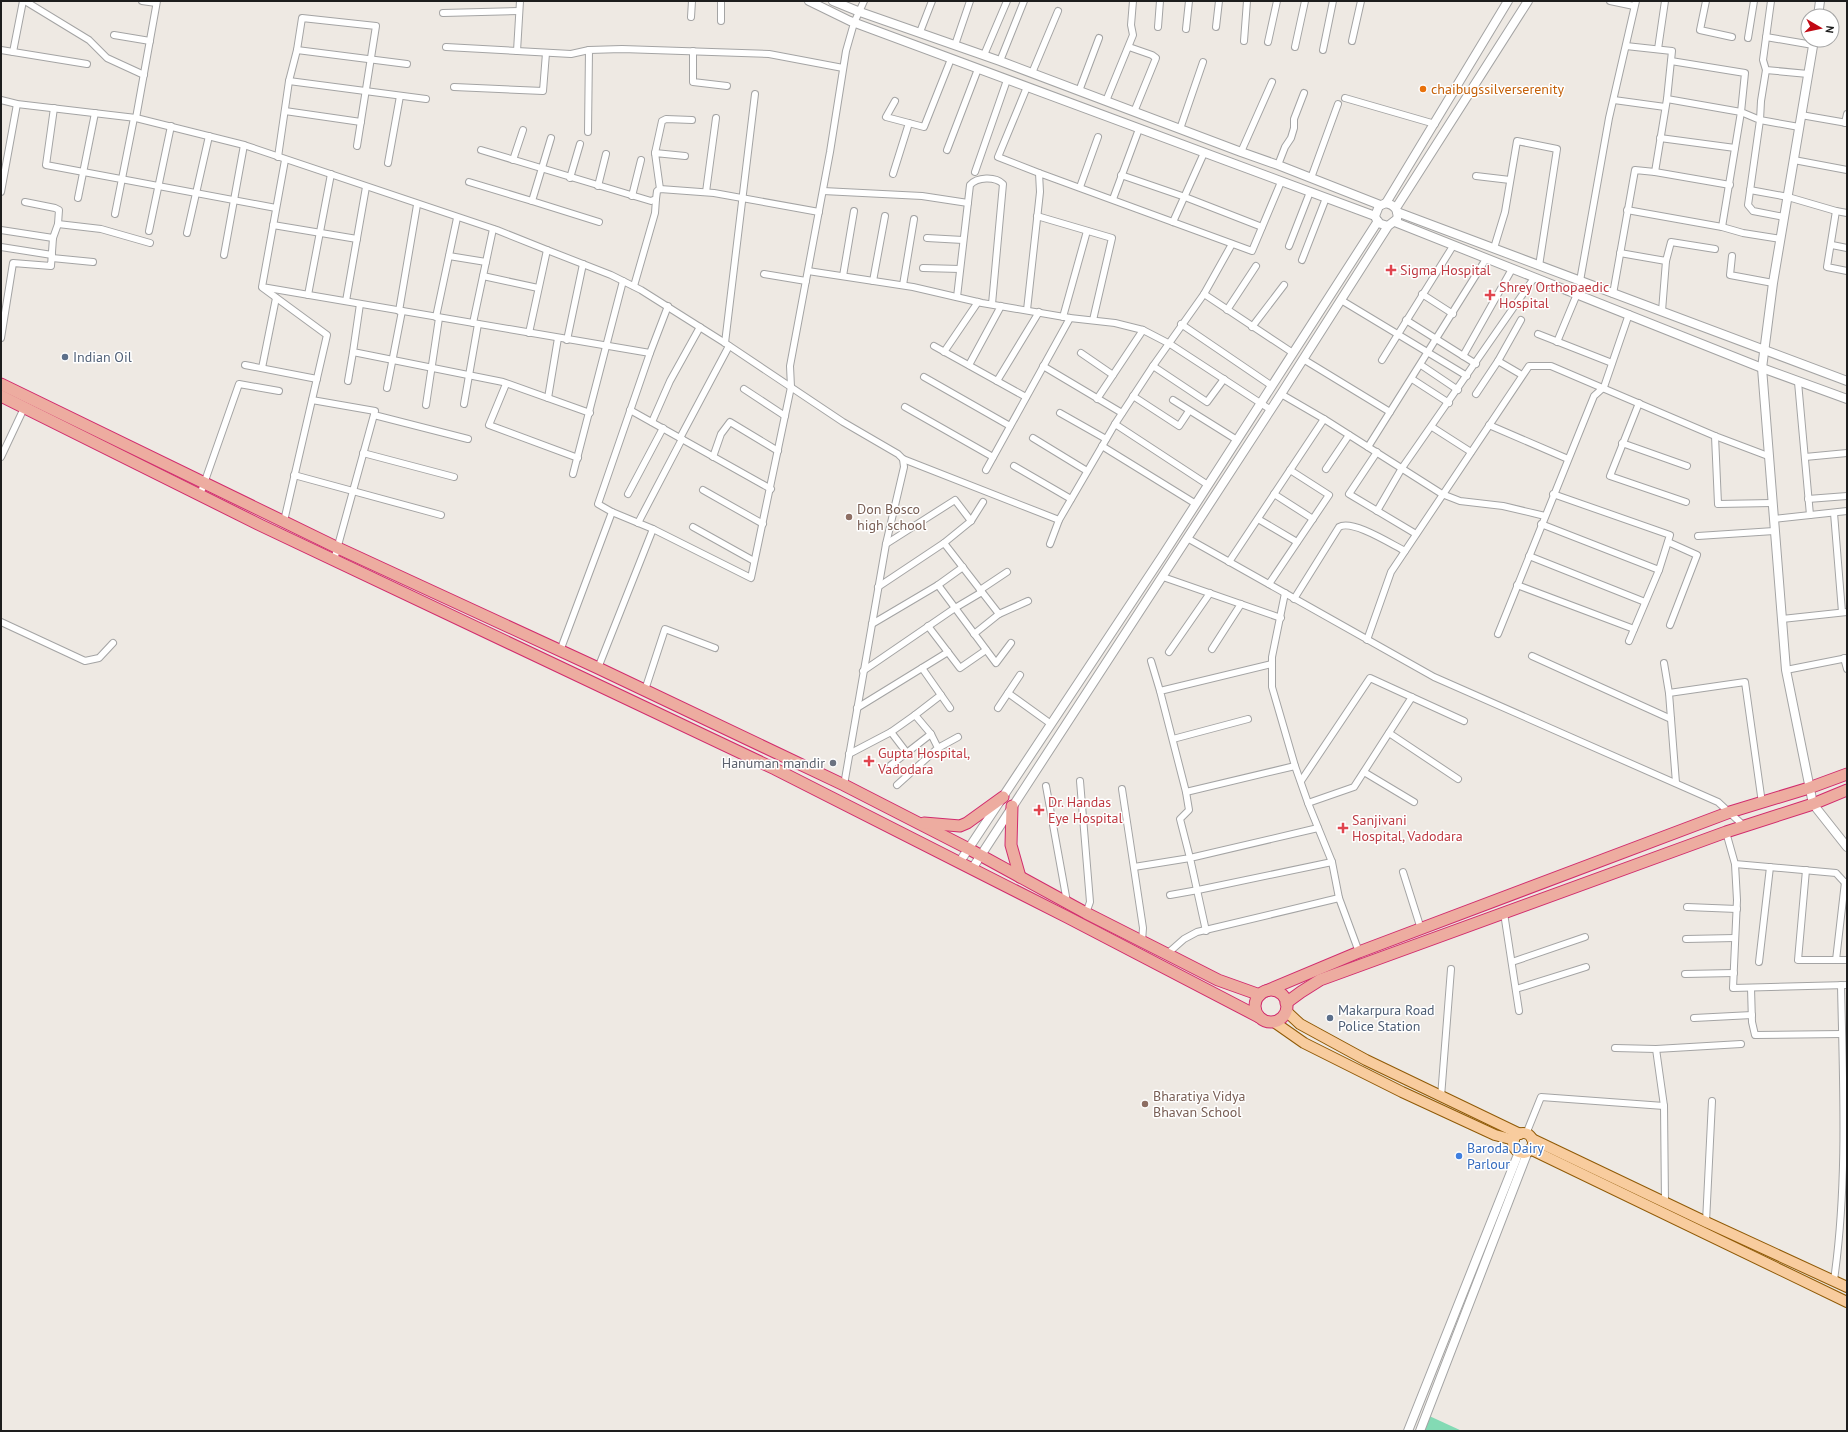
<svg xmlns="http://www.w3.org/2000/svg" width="1848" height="1432" font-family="'PT Sans',sans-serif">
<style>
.pitch{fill:#83dab4}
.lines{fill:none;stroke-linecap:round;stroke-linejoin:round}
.minor-casing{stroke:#a4a4a4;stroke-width:8}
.tertiary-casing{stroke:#a4a4a4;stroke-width:10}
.primary-casing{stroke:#905a06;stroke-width:12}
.trunk-casing{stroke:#d12b6d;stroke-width:13}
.minor{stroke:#fff;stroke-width:6}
.tertiary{stroke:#fff;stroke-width:8}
.primary{stroke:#f8cc9e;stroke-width:10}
.trunk{stroke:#edaca0;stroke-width:11}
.food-dot{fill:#e8710a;stroke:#fff;stroke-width:1.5}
.health-dot{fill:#e0444e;stroke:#fff;stroke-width:1.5}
.service-dot{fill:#5c6f8a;stroke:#fff;stroke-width:1.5}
.education-dot{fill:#8d6e63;stroke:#fff;stroke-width:1.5}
.worship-dot{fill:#6b7280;stroke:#fff;stroke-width:1.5}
.shop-dot{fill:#3f7fe0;stroke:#fff;stroke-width:1.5}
.labels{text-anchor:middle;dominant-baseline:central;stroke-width:3;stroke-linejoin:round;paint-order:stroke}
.food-label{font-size:14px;fill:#c56008;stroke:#fff;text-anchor:start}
.health-label{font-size:14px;fill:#be3a42;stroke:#fff;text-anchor:start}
.service-label{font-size:14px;fill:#4e5e75;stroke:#fff;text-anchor:start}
.education-label{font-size:14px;fill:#785e54;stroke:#fff;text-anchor:start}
.worship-label{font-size:14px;fill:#5b616d;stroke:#fff;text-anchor:end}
.shop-label{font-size:14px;fill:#366cbe;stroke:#fff;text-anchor:start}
</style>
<rect width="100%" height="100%" fill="#eee9e3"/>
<!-- pitch -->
<path class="pitch" d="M1425,1414l37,17h-45z"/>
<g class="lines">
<!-- minor casing -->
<g class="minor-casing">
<g id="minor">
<path d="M25,1l64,39 18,18 37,17"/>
<path d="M142,1l14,2"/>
<path d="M721,1v20"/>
<path d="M1610,1l24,5"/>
<path d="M1706,1l-6,29 32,7"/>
<path d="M1771,1l-8,59 3,10 42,4"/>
<path d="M443,13l76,-2"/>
<path d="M691,17l1,-16"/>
<path d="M1158,27l2,-26"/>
<path d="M1216,27l3,-26"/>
<path d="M1186,29l3,-28"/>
<path d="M920,32l12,-31"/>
<path d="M114,35l36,6"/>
<path d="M1766,37l47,8"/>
<path d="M1748,38l6,-37"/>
<path d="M1244,41l3,-40"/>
<path d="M1352,41l9,-40"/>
<path d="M1268,42l9,-41"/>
<path d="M955,45l15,-44"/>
<path d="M446,47l125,7 18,-4"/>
<path d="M1129,47l23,8 4,3 -22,54"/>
<path d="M1295,47l10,-46"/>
<path d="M1658,49l7,-48"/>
<path d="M1,50l86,14"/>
<path d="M297,50l110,14"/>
<path d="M1323,50l10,-49"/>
<path d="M517,51l3,-50"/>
<path d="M693,51v31l34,4"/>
<path d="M13,52l10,-51"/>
<path d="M984,55l23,-54"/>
<path d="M1000,61l24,-60"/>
<path d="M1671,61l74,12 -4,39 19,8 -12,85 5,6 31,6"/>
<path d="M1766,70l-5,31 -1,19 39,7"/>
<path d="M1032,73l26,-62"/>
<path d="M289,81l137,18"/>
<path d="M454,87l89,4 3,-38"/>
<path d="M1027,87l-29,70 41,16"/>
<path d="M1079,91l20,-53"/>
<path d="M1345,98l90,26"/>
<path d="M1,100l16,4 119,14 108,27 253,85 50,20 64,25 30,15 84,53 118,79 55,32 5,5 156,61"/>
<path d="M1614,100l51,7"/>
<path d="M895,101l-9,16 38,10 27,-68"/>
<path d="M1106,101l27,-66 -2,-10 2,-24"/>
<path d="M54,108l-8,57 230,43"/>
<path d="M285,111l76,11"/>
<path d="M1801,115l46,8"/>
<path d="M136,118l21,-117"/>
<path d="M1845,123l2,-9"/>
<path d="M1180,129l23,-67"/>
<path d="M588,132l1,-82 33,-1 147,5 74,14"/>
<path d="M551,138l-19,63 67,21"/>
<path d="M1660,138l75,10"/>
<path d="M481,150l170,51 5,-2 1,-8 3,-2 54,4 105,19"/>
<path d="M947,150l31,-81"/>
<path d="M1241,152l31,-70"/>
<path d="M655,153l7,-32 4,-2 26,1"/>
<path d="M278,157l11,-76 8,-31 5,-32 74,8 -19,120"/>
<path d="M285,160l-23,127 388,66 -52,151 14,8 41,17 98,49 40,-191 -1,-21 40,-214 16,-101 8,-28 10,-22"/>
<path d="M513,160l10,-30"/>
<path d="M1794,160l53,10"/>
<path d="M388,163l12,-67"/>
<path d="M1278,165l7,-18 6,-9 3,-10v-9l10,-26"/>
<path d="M975,172l32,-92"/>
<path d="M1655,172l75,13"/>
<path d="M893,174l16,-51"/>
<path d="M1121,175l64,22 77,30"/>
<path d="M1476,176l34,4"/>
<path d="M570,178l10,-34"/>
<path d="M1311,178l27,-74"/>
<path d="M469,182l63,19"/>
<path d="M598,186l8,-32"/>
<path d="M1080,187l18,-50"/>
<path d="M660,189l-5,-36 30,3"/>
<path d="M1750,190l38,7 48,14 11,2"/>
<path d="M823,191l99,5 46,7"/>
<path d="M1,192l16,-88"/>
<path d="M706,192l10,-74"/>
<path d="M632,196l9,-36"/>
<path d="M78,198l17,-85"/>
<path d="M1113,199l26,-70"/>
<path d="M1627,210l95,17 19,-115 -74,-13"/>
<path d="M1836,211l-9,56 20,4"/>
<path d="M115,214l19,-96"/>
<path d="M1037,216l75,22 -19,82"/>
<path d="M1173,222l31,-69"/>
<path d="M58,224l43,5 49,14"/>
<path d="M273,225l84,14"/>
<path d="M1722,227l21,6 38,6"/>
<path d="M1,230l52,8"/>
<path d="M149,231l22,-105"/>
<path d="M187,233l22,-97"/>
<path d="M927,238l36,2"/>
<path d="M1832,245l15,3"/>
<path d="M1289,246l21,-54"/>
<path d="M1,247l51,8"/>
<path d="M1494,248l11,-36 12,-71 40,8 -18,117"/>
<path d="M1620,253l46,8 5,-19 44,7"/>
<path d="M224,255l20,-110"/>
<path d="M449,256l37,6"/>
<path d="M1732,256l-2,19 43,8"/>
<path d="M52,258l41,4"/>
<path d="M1302,260l24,-62"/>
<path d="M923,268l37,1"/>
<path d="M808,271l105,16 69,16 88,15 45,5 28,7 27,14 101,66"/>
<path d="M764,274l42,7"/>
<path d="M483,276l55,12"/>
<path d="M843,276l11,-65"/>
<path d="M873,281l12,-65"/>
<path d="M1580,281l29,-163 27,-117"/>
<path d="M903,285l11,-66"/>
<path d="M634,286l21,-73 1,-14"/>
<path d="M263,288l64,47 -43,186"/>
<path d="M1204,294l89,59"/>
<path d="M1422,294l31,20"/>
<path d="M1613,294l22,-124 20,2 12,-73 5,-48 -46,-5"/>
<path d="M308,295l23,-121"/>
<path d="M957,297l13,-112c7,-8 25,-9 33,-1l-11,120"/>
<path d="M1341,300l126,76"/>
<path d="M346,301l20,-114"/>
<path d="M360,304l-7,48 150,30 87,31"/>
<path d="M1027,310l13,-118 -1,-19 213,78 29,-69"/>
<path d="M1227,310l29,-44"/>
<path d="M399,311l18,-106"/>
<path d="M1662,311l4,-50"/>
<path d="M436,317l21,-99"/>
<path d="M1063,317l24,-86"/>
<path d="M1406,320l70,44"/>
<path d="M473,323l20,-94"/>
<path d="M1181,324l91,62"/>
<path d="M1252,327l32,-42"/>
<path d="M529,333l18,-83"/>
<path d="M1538,334l74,29"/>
<path d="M1,338l12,-75 38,3 2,-28 5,-14 1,-14 -4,-2 -30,-6"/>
<path d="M567,340l16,-76"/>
<path d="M1557,342l20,-48"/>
<path d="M725,343l30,-249"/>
<path d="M934,346l92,51"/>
<path d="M944,352l34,-50"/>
<path d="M650,353l18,-47"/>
<path d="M1081,353l32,22"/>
<path d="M1463,356l49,-87"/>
<path d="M1303,359l87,53 96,-153"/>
<path d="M1382,360l71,-114"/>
<path d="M1498,361l23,-41"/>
<path d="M245,365l72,14"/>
<path d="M969,365l32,-59"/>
<path d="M1421,365l37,25"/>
<path d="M1043,366l79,47"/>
<path d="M1153,366l54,36 17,-23"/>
<path d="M262,368l14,-70"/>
<path d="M924,377l86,49"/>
<path d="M1412,379l37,24"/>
<path d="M348,381l5,-29"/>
<path d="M997,381l42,-69"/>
<path d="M1798,382l12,133"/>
<path d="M506,384l-17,41 89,33"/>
<path d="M387,388l15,-77"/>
<path d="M744,389l41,27"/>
<path d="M1281,394l43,25 118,75 18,7 43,5 42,10"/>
<path d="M1476,394l22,-33 24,14"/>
<path d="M1133,396l46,30 10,-15"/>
<path d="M548,398l10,-60"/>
<path d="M1097,399l46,-69"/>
<path d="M312,400l63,11 -41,149"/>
<path d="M1173,400l64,40"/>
<path d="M1639,403l-29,73 76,26"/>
<path d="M464,404l14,-80"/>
<path d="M426,405l13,-87"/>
<path d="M905,407l88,50"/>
<path d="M630,410l141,79"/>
<path d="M1060,413l46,26"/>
<path d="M374,415l94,24"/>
<path d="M652,422l18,-41 30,-54"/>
<path d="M1115,424l93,61"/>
<path d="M1489,425l79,34"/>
<path d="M1432,427l39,25"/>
<path d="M1715,436l3,68 54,-1"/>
<path d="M680,438l49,-92"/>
<path d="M1033,438l54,33"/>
<path d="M1622,443l65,23"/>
<path d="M1102,446l94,58"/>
<path d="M1368,447l22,-35"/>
<path d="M1377,452l-28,42 67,40"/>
<path d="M363,453l91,24"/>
<path d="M1,457l24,-51"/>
<path d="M713,457l8,-23 9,-12 48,29"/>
<path d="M1805,457l42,-4"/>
<path d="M1014,466l57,33"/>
<path d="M1326,469l23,-34"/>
<path d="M986,470l84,-152"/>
<path d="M573,474l50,-193"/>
<path d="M294,475l147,40"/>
<path d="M703,490l60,34"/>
<path d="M628,494l35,-66"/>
<path d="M1274,494l39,25"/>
<path d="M1553,494l117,41 -11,35 -30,71"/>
<path d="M200,495l39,-111 40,7"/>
<path d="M1808,499l39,-3"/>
<path d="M1377,511l25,-43 132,-190"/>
<path d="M1834,513l8,99"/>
<path d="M1258,519l39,23"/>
<path d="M1774,519l73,-8"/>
<path d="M638,523l44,-84"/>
<path d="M1541,524l118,46"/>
<path d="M693,527l61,34"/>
<path d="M1698,536l76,-5"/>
<path d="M1187,538l247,139 284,125 26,24"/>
<path d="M1668,542l29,13 -27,70"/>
<path d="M944,543l27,-22 12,-19"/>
<path d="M886,544l69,-44 16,21"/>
<path d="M1050,544l9,-24 56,-96 38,-58 51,-72 28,-50"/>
<path d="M1529,556l116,46"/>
<path d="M1229,562l95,-143"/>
<path d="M1163,577l118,41"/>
<path d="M1269,584l60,-89 -39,-25"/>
<path d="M938,585l58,78 15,-20"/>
<path d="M1517,585l117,44"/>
<path d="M878,587l66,-44 55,71 29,-13"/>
<path d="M980,590l27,-18"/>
<path d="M1285,593l-13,64v30l23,79 13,37 24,59 7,36 20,54"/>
<path d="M1294,599l45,-72c13,-8 52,17 66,24"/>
<path d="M1782,619l65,-7"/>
<path d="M1,622l84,39 14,-3 14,-15"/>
<path d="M872,624l66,-39 25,-18"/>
<path d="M928,626l32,42 26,-18"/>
<path d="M974,634l25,-20"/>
<path d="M1498,634l96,-238 10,-9 25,-73"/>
<path d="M1367,640l24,-68 138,-206h22l164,70 53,20"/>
<path d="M1212,649l29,-45"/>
<path d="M560,651l52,-139"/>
<path d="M1169,652l41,-59"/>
<path d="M1532,656l139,63"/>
<path d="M1844,658l3,11"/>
<path d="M1151,661l9,30"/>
<path d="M1664,663l5,30 7,90"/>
<path d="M598,668l55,-139"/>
<path d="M922,668l28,40"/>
<path d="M1786,670l61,-12"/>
<path d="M863,671l92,-63 27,-16"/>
<path d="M645,690l20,-61 50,19"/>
<path d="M1008,693l43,31"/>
<path d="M1669,693l76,-11 17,121"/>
<path d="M857,708l91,-56"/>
<path d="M998,708l22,-33"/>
<path d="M915,715l26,-20"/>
<path d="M891,732l16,21"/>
<path d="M1389,733l69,46"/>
<path d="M1173,739l75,-20"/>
<path d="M938,748l20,-11"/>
<path d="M849,754l42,-22 24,-17 16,19 -40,31"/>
<path d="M1364,772l50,30"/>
<path d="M1080,781l10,121 -4,11"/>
<path d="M1301,781l69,-103 94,43"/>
<path d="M844,785l42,-241 18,-77 -1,-8"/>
<path d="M897,785l41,-37 -7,-14"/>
<path d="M1046,786l21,116"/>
<path d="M1122,789l21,139 -1,13"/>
<path d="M1186,792l109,-26"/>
<path d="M1308,803l46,-16 58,-90"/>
<path d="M1726,832l9,32 101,9 11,12"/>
<path d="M1735,864l2,36 -4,88 114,-3"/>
<path d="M1134,867l56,-9 -10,-39 9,-9 -3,-18 -26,-101 112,-27"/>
<path d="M1806,870l-8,90h38l9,-78"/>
<path d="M1403,872l18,57"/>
<path d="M1170,895l28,-5 134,-28"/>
<path d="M1687,907l50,2"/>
<path d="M1504,913l15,98"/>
<path d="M1206,931l-16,-73 128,-30"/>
<path d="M1686,939l49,-1"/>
<path d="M1167,954l17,-15 13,-7 142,-34"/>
<path d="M1836,960h11"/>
<path d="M1512,962l73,-25"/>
<path d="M1759,962l11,-95"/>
<path d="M1685,974l49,-1"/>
<path d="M1751,988l1,34 3,13 87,-1"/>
<path d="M1516,989l70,-22"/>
<path d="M1694,1018l58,-3"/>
<path d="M1615,1048l41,1 8,57 1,97"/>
<path d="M1656,1049l85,-5"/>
<path d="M1441,1097l10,-128"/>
<path d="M1526,1134l15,-37 123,9"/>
<path d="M1706,1222l6,-121"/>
<path d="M1834,1280c14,-97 9,-197 7,-295"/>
</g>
</g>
<!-- tertiary casing -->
<g class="tertiary-casing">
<g id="tertiary">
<path d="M809,1l41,20 525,195"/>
<path d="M833,1l27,11 140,49 241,91 37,13 102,40"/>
<path d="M1818,16l2,-15"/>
<path d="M1814,40l-41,243 -11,85 24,302 27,134 34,43"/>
<path d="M1386,203l122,-202"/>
<path d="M1396,208l132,-207"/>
<path d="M1397,212l450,169"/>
<path d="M1395,222l367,146 85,31"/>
<path d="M959,863l204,-308 215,-334"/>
<path d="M972,869l309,-475 107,-168 9,-7c2,-8 -2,-14 -11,-16l-7,3 -4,10 3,7 10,3"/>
<path d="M1408,1431l111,-279"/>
<path d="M1420,1431l108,-280"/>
</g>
</g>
<!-- primary casing -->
<g class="primary-casing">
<g id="primary">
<path d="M1286,1011l14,13 66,36 154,74"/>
<path d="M1274,1022l30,21 98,49 93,43 19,5"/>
<circle cx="1523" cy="1143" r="10"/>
<path d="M1532,1139l174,83 141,65"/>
<path d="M1530,1149l317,153"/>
</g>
</g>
<!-- trunk casing -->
<g class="trunk-casing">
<g id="trunk">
<path d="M1,384l337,164 260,120 246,117 125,64 117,64 81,41 51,26 42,15"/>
<path d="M1,396l259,129 515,244 292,148 192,100"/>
<path d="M1012,806l-1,39 9,32"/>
<path d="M924,823l36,3 7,-3 36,-26"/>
<circle cx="1271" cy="1006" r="16"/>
<path d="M1266,991l93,-39 371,-140 79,-24 38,-14"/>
<path d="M1286,1003l15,-11 19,-12 406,-148 87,-28 34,-14"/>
</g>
</g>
<!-- minor -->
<use href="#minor" class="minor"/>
<!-- tertiary -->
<use href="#tertiary" class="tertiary"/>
<!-- primary -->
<use href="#primary" class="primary"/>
<!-- trunk -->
<use href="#trunk" class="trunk"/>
</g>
<!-- markers -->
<circle class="food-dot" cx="1423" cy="89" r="4"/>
<g class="health-dot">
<path d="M1389 264h4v4h4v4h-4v4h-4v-4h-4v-4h4z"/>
<path d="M1488 289h4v4h4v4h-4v4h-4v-4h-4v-4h4z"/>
<path d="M867 755h4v4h4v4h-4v4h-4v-4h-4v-4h4z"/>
<path d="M1037 804h4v4h4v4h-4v4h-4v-4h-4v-4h4z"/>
<path d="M1341 822h4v4h4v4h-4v4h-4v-4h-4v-4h4z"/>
</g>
<g class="service-dot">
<circle cx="65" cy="357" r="4"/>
<circle cx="1330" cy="1018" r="4"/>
</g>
<g class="education-dot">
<circle cx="849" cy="517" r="4"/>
<circle cx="1145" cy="1104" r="4"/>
</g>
<circle class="worship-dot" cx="833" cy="763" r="4"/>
<circle class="shop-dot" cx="1459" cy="1156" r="4"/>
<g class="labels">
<!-- food labels -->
<g class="food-label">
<text x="1431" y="89">chaibugssilverserenity</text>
</g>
<!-- health labels -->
<g class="health-label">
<text x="1400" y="270">Sigma Hospital</text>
<text x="1499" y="287">Shrey Orthopaedic<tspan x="1499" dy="16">Hospital</tspan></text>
<text x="878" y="753">Gupta Hospital,<tspan x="878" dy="16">Vadodara</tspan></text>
<text x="1048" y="802">Dr. Handas<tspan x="1048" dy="16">Eye Hospital</tspan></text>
<text x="1352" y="820">Sanjivani<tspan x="1352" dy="16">Hospital, Vadodara</tspan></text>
</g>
<!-- service labels -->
<g class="service-label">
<text x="73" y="357">Indian Oil</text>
<text x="1338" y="1010">Makarpura Road<tspan x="1338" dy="16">Police Station</tspan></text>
</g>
<!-- education labels -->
<g class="education-label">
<text x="857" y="509">Don Bosco<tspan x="857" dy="16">high school</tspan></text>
<text x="1153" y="1096">Bharatiya Vidya<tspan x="1153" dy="16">Bhavan School</tspan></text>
</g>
<!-- worship labels -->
<g class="worship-label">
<text x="825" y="763">Hanuman mandir</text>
</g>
<!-- shop labels -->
<g class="shop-label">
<text x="1467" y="1148">Baroda Dairy<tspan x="1467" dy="16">Parlour</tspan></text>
</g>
</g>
<!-- border -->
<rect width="1848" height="1432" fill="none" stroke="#1d1d1d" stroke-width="4"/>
<!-- north arrow -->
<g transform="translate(1820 28) rotate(99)"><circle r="19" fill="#ffffff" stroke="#a5a5a5"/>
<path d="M0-3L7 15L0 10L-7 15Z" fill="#c10813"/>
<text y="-6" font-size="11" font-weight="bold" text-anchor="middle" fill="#1d1d1d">N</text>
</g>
</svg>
